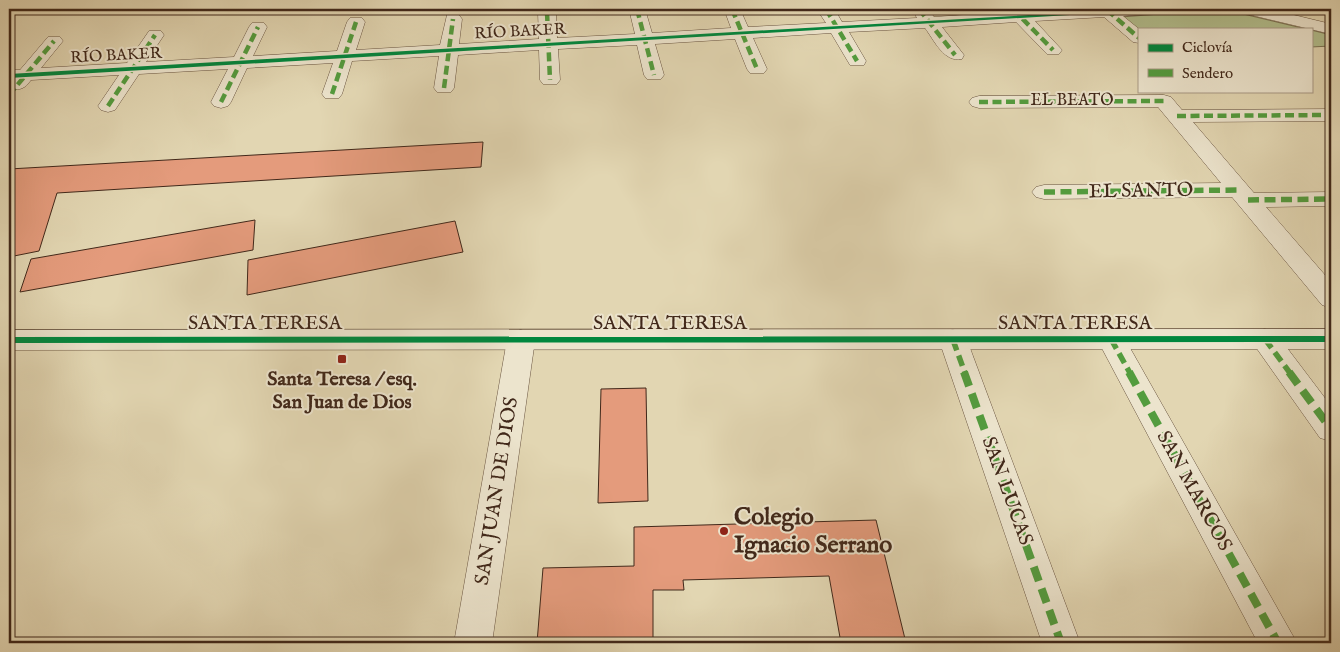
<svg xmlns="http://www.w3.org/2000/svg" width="1340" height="652" font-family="'IM FELL English',serif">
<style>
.green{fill:#b2be8d;stroke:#7a7354}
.building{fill:#e49b7c;stroke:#41281a}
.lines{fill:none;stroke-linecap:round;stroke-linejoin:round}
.minor-casing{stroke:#695440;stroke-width:1}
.tertiary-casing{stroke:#695440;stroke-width:1}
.minor{fill:#ece4cd;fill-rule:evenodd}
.tertiary{fill:#ece4cd;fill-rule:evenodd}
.quiet-far2{stroke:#539c3e;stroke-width:4.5;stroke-dasharray:9 4.5;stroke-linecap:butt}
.quiet-far1{stroke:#539c3e;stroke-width:5.5;stroke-dasharray:11 5.5;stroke-linecap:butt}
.quiet{stroke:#539c3e;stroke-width:8;stroke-dasharray:15 8;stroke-linecap:butt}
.cycleway-casing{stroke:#ece4cd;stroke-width:3}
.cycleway{fill:#00873e;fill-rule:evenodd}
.poi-dot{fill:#8f2418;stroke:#ece4cd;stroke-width:2}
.labels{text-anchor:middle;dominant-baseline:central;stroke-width:4;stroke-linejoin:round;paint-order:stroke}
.far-street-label{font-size:16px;fill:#41281a;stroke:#ece4cd}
.street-label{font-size:20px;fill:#41281a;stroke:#ece4cd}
.poi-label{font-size:20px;font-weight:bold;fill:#41281a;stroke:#ece4cd}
.near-poi-label{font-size:24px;font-weight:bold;fill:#41281a;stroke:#ece4cd;text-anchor:start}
</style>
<rect width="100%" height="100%" fill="#e2d6b2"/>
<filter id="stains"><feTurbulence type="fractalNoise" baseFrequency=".004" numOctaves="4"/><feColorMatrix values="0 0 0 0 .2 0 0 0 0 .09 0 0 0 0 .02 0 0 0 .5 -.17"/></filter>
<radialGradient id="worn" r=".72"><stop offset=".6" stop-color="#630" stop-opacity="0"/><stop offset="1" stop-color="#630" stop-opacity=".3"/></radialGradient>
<!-- green -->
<g class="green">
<path d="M1212,10l27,3 67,16h-167v4l-18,-16z"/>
<path d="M1311,30l20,5v11l-20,1z"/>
</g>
<!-- building -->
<g class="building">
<path d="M483,142l-2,25 -424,26 -18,58 -30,6v-88z"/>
<path d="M255,220l-2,30 -233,42 11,-33z"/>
<path d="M455,221l8,31 -216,43 1,-35z"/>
<path d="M646,388l2,113 -50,2 3,-114z"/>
<path d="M876,520l30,123h-65l-12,-67 -146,4 1,10h-31v53h-116l6,-75 91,-2v-39z"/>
</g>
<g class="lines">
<!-- minor casing -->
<g class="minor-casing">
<g id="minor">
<path d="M541,9h12l3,3 1,26 78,-4 -6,-25h16l7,24 79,-5 -7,-19h16l8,18 78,-4 -6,-9 3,-4h12l7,12 75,-4 -5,-9h16l6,8 73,-5 -2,-3h17l3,2 44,-2h93l-3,4 -36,3 16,13v14l-6,-1 -29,-25 -69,4 27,29 -3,4h-12l-31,-32 -74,5 22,28 -2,4c-18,4 -28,-19 -37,-31l-76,4 17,29 -2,4h-14l-19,-32 -78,5 14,31 -3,4h-14l-3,-4 -12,-30 -80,5 9,31 -3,4h-14l-3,-4 -7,-30 -79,4 2,31 -3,4h-14l-3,-4 -1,-30 -81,5 -4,33 -3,4h-14l-3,-4 5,-32 -87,5 -10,33 -3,4h-14l-3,-4 11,-31 -86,5 -16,34 -3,4 -7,2 -7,-2 -3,-4 17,-33 -89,5 -24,36 -7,2 -7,-2 -3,-4 21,-31 -88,5c-6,8 -10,11 -20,8l-2,-3v-15h11l28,-33h12l3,4 -22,27 86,-5 22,-32h12l3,4 -18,27 88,-5 15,-30 3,-4h12l3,4 -14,29 84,-5 10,-29 3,-4h12l3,4 -9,28 84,-5 7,-30h12l3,4 -3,25 80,-5 -1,-27z"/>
<path d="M1240,9h29l62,15v10l-88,-21z"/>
<path d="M1164,95l7,2 11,13 149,-1v12l-138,1 61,71 77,-1v14l-65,1 65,75v26l-9,-3 -90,-108 -188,2 -8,-2 -4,-5 4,-5 8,-2 177,-2 -63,-76 -179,1 -7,-2 -3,-4 3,-4 7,-2z"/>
<path d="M1111,329l10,3 176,311h-39l-161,-304 4,-7z"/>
<path d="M1265,329l10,3 56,74v35l-11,-3 -65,-92 -4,-7 4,-7z"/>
<path d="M521,330l10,3 4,7 -43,303h-38l53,-303 4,-7z"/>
<path d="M953,330l10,3 4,7 113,303h-38l-103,-303 4,-7z"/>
</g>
</g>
<!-- tertiary casing -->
<g class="tertiary-casing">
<path id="tertiary" d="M1331,329v20l-1322,1v-20z"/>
</g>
<!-- minor -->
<use href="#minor" class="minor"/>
<!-- tertiary -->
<use href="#tertiary" class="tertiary"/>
<!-- quiet-far2 -->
<g class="quiet-far2">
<path d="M637,9l17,66"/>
<path d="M732,9l25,60"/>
<path d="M826,9l31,52"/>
<path d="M919,9l36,46"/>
<path d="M1013,9l40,41"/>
<path d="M1107,10l32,28"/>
<path d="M547,12l3,68"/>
<path d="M444,88l9,-69"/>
<path d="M332,94l24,-72"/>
<path d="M9,95l45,-54"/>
<path d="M221,102l37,-75"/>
<path d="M979,102l185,-1"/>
<path d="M108,106l47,-71"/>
<path d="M1177,116l154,-1"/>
</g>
<!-- quiet-far1 -->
<g class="quiet-far1">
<path d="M1044,192l195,-2"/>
<path d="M1248,200l83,-1"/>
<path d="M1111,339l19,34"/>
<path d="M1265,339l25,34"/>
<path d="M953,340l12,33"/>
</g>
<!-- quiet -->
<g class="quiet">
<path d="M964,372l97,271"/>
<path d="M1129,372l149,271"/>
<path d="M1289,372l42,57"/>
</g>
<!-- cycleway casing -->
<g class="cycleway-casing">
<g id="cycleway">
<path d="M1133,9h22l-2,1 -1144,68v-4z"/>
<path d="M1331,336v6l-1322,1v-6z"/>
</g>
</g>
<!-- cycleway -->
<use href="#cycleway" class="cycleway"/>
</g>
<!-- markers -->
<g class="poi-dot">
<rect x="337" y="354" width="10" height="10" rx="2.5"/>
<circle cx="724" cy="531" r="5"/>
</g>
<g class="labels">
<!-- far-street labels -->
<g class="far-street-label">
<text transform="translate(520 32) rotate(-3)">RÍO BAKER</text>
<text transform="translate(116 56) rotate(-3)">RÍO BAKER</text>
<text x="1072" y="101">EL BEATO</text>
</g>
<!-- street labels -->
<g class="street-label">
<text transform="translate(1141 191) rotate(-1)">EL SANTO</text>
<text x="265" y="323">SANTA TERESA</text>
<text x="670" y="323">SANTA TERESA</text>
<text x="1075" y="323">SANTA TERESA</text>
<text transform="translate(497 491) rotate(-81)">SAN JUAN DE DIOS</text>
<text transform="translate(1007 491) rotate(70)">SAN LUCAS</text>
<text transform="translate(1194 491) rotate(61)">SAN MARCOS</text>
</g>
<!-- poi labels -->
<g class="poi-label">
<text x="342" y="379">Santa Teresa / esq.<tspan x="342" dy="23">San Juan de Dios</tspan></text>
</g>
<!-- near-poi labels -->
<g class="near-poi-label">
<text x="734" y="517">Colegio<tspan x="734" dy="28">Ignacio Serrano</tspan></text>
</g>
</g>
<!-- margin -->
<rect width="1340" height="652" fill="none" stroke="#e2d6b2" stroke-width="30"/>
<rect x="10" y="10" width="1320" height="632" fill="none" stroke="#41281a" stroke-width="2.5"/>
<rect x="15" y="15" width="1310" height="622" fill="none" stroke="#41281a"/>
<!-- legend -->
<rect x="1138" y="28" width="175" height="65" fill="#ece4cd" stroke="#a89985"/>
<rect x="1148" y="44" width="25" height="8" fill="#00873e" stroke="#a89985"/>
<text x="1182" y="52" font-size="15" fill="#41281a">Ciclovía</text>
<rect x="1148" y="69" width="25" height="8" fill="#539c3e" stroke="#a89985"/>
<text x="1182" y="78" font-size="15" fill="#41281a">Sendero</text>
<rect width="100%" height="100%" filter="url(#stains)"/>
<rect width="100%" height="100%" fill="url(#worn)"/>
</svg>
